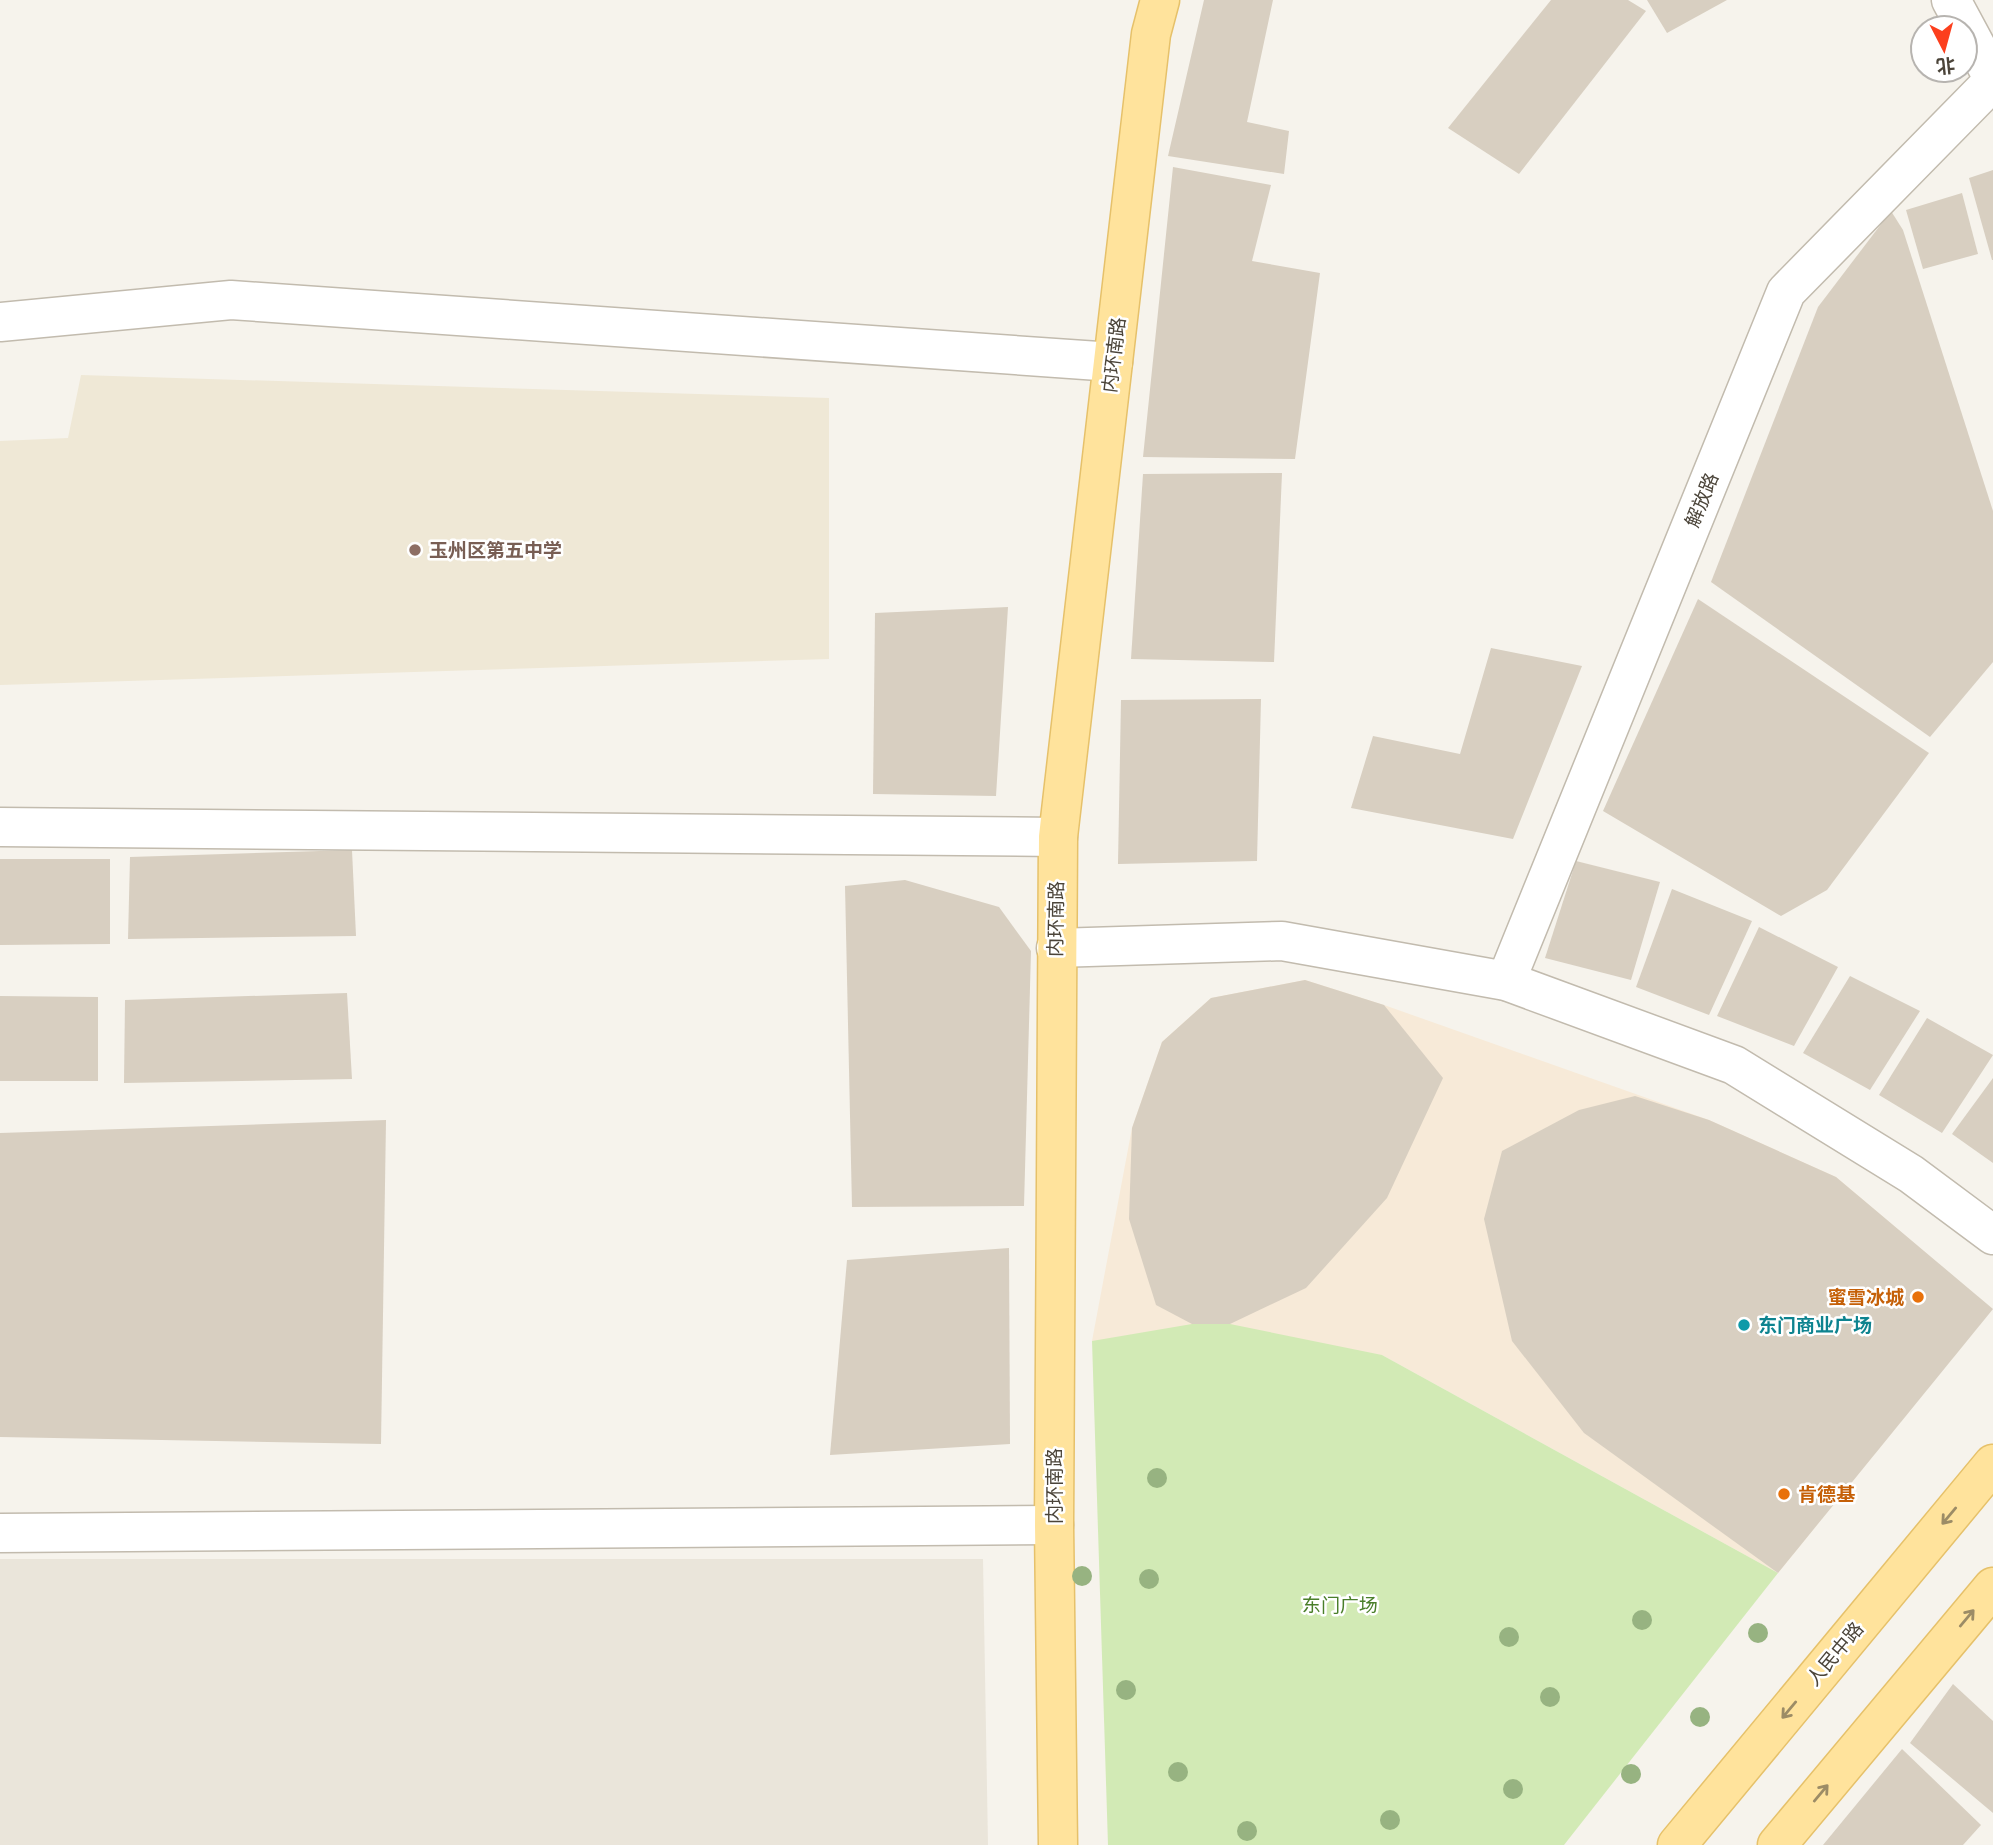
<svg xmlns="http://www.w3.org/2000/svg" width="1993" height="1845" font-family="'Space Grotesk','Noto Sans SC',sans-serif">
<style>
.residential{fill:#eae5da}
.commercial{fill:#f7ead8}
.education{fill:#efe8d6}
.green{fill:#d2eab5}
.building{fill:#d8cfc1}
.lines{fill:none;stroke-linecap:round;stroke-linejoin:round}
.minor-casing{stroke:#c2bbae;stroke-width:41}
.major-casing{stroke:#e6c16a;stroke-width:41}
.minor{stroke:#fff;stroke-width:38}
.major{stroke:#ffe39c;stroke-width:38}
.tree{fill:#97b381}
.oneway{stroke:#9c8c66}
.education-dot{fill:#8d6e63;stroke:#fff;stroke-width:2.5}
.food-dot{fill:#e8710a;stroke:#fff;stroke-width:2.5}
.culture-dot{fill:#0f9aa8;stroke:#fff;stroke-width:2.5}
.labels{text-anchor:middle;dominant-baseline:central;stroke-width:5;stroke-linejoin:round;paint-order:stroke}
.street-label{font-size:19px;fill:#4b4439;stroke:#fff}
.education-label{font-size:19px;font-weight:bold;fill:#785e54;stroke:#fff;text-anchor:start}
.food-label{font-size:19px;font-weight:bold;fill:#c56008;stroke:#fff;text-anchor:end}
.culture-label{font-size:19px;font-weight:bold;fill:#0d838f;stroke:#fff;text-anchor:start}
.park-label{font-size:19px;fill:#4a7f2a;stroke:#fff}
</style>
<rect width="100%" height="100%" fill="#f6f3ec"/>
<!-- residential -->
<path class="residential" d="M0,1559h983l5,286h-988z"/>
<!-- commercial -->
<path class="commercial" d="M1305,980l79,25 325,115 127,57 156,132 -214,264 -396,-218 -290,-14 40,-213 30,-86 49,-44z"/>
<!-- education -->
<path class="education" d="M81,375l748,23v261l-829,26v-244l68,-3z"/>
<!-- green -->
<path class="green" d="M1192,1324h38l152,31 396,218 -214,272h-456l-16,-504z"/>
<!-- building -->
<g class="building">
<path d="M1204,0h69l-26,122 42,9 -5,43 -116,-18z"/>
<path d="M1551,0h77l18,11 -127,163 -71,-46z"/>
<path d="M1647,0h80l-60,33z"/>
<path d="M1173,167l98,18 -19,76 68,12 -25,186 -152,-2z"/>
<path d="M1993,170v90h-1l-23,-82z"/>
<path d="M1962,193l16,61 -55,15 -17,-59z"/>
<path d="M1891,211l12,19 90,281v151l-63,75 -219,-155 107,-275z"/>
<path d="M1282,473l-8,189 -143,-3 12,-185z"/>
<path d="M1698,599l231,154 -102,137 -46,26 -178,-105z"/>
<path d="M1008,607l-12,189 -123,-2 2,-181z"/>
<path d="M1491,648l91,18 -69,173 -162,-31 22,-72 87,18z"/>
<path d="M1261,699l-4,162 -139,3 3,-164z"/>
<path d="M352,850l4,86 -228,3 2,-82z"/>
<path d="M0,859h110v85l-110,1z"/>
<path d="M1576,861l84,21 -29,98 -86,-22z"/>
<path d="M905,880l94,27 32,44 -7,255 -172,1 -7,-321z"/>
<path d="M1672,889l80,32 -43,94 -73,-28z"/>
<path d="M1759,927l79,40 -44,79 -77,-30z"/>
<path d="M1850,976l70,35 -50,79 -67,-37z"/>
<path d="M1305,980l79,25 59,73 -56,120 -81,90 -76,36h-38l-36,-19 -27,-86 3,-91 30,-86 49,-44z"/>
<path d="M347,993l5,86 -228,4 1,-83z"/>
<path d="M0,996l98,1v84h-98z"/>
<path d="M1927,1018l66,37 -51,78 -63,-38z"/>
<path d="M1993,1078v85l-41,-29z"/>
<path d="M1635,1096l74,24 127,57 157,132 -215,264 -194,-140 -72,-92 -28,-122 18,-68 77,-41z"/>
<path d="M386,1120l-5,324 -381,-7v-304z"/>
<path d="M1009,1248l1,196 -180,11 17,-195z"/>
<path d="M1953,1684l40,37v92l-83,-70z"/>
<path d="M1902,1749l79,76 -18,20h-140z"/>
</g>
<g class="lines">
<!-- minor casing -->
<g class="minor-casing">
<g id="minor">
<path d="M1951,0l42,78"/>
<path d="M0,322l231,-22 882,62"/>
<path d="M0,827l1058,10"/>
<path d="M1056,948l226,-7 224,40 228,84 177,109 82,61"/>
<path d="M1506,981l280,-689 207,-211"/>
<path d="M0,1533l1054,-8"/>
</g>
</g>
<!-- major casing -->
<g class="major-casing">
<g id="major">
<path d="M1058,1845l-4,-320 4,-688 93,-803 9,-34"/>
<path d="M1677,1845l316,-381"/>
<path d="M1777,1845l216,-258"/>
</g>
</g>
<!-- minor -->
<use href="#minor" class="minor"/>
<!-- major -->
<use href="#major" class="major"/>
</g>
<!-- trees -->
<g class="tree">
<circle cx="1157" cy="1478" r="10"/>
<circle cx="1082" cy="1576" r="10"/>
<circle cx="1149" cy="1579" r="10"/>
<circle cx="1642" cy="1620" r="10"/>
<circle cx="1758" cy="1633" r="10"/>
<circle cx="1509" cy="1637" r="10"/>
<circle cx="1126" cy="1690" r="10"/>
<circle cx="1550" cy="1697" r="10"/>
<circle cx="1700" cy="1717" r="10"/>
<circle cx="1178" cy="1772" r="10"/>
<circle cx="1631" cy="1774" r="10"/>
<circle cx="1513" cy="1789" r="10"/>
<circle cx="1390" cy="1820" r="10"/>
<circle cx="1247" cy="1831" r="10"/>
</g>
<!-- one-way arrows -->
<defs><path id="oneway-shaft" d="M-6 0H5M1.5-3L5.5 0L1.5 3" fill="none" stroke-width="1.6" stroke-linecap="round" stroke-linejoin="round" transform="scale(1.75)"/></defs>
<g class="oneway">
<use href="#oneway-shaft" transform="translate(1949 1516) rotate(130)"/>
<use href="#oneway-shaft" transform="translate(1967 1618) rotate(-50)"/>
<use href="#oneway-shaft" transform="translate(1789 1710) rotate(130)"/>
<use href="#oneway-shaft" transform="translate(1821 1793) rotate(-50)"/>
</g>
<!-- markers -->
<circle class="education-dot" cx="415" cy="550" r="7"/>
<g class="food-dot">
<circle cx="1918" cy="1297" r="7"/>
<circle cx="1784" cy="1494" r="7"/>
</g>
<circle class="culture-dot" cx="1744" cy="1325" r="7"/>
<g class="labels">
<!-- street labels -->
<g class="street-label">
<text transform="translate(1114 355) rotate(-83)">内环南路</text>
<text transform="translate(1702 500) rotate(-68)">解放路</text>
<text transform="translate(1056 919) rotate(-89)">内环南路</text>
<text transform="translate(1054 1486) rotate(-90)">内环南路</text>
<text transform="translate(1835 1654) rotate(-50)">人民中路</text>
</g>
<!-- education labels -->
<g class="education-label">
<text x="429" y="550">玉州区第五中学</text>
</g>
<!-- food labels -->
<g class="food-label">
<text x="1904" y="1297">蜜雪冰城</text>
<text x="1798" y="1494" text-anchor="start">肯德基</text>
</g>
<!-- culture labels -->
<g class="culture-label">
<text x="1758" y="1325">东门商业广场</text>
</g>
<!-- park labels -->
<g class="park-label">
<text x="1340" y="1605">东门广场</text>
</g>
</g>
<!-- north arrow -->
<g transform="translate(1944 49) rotate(174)"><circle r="33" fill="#ffffff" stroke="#b7b4b0" stroke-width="2"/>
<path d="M0-5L12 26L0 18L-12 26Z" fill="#fc3f1d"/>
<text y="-10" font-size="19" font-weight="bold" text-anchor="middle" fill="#4b4439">北</text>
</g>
</svg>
